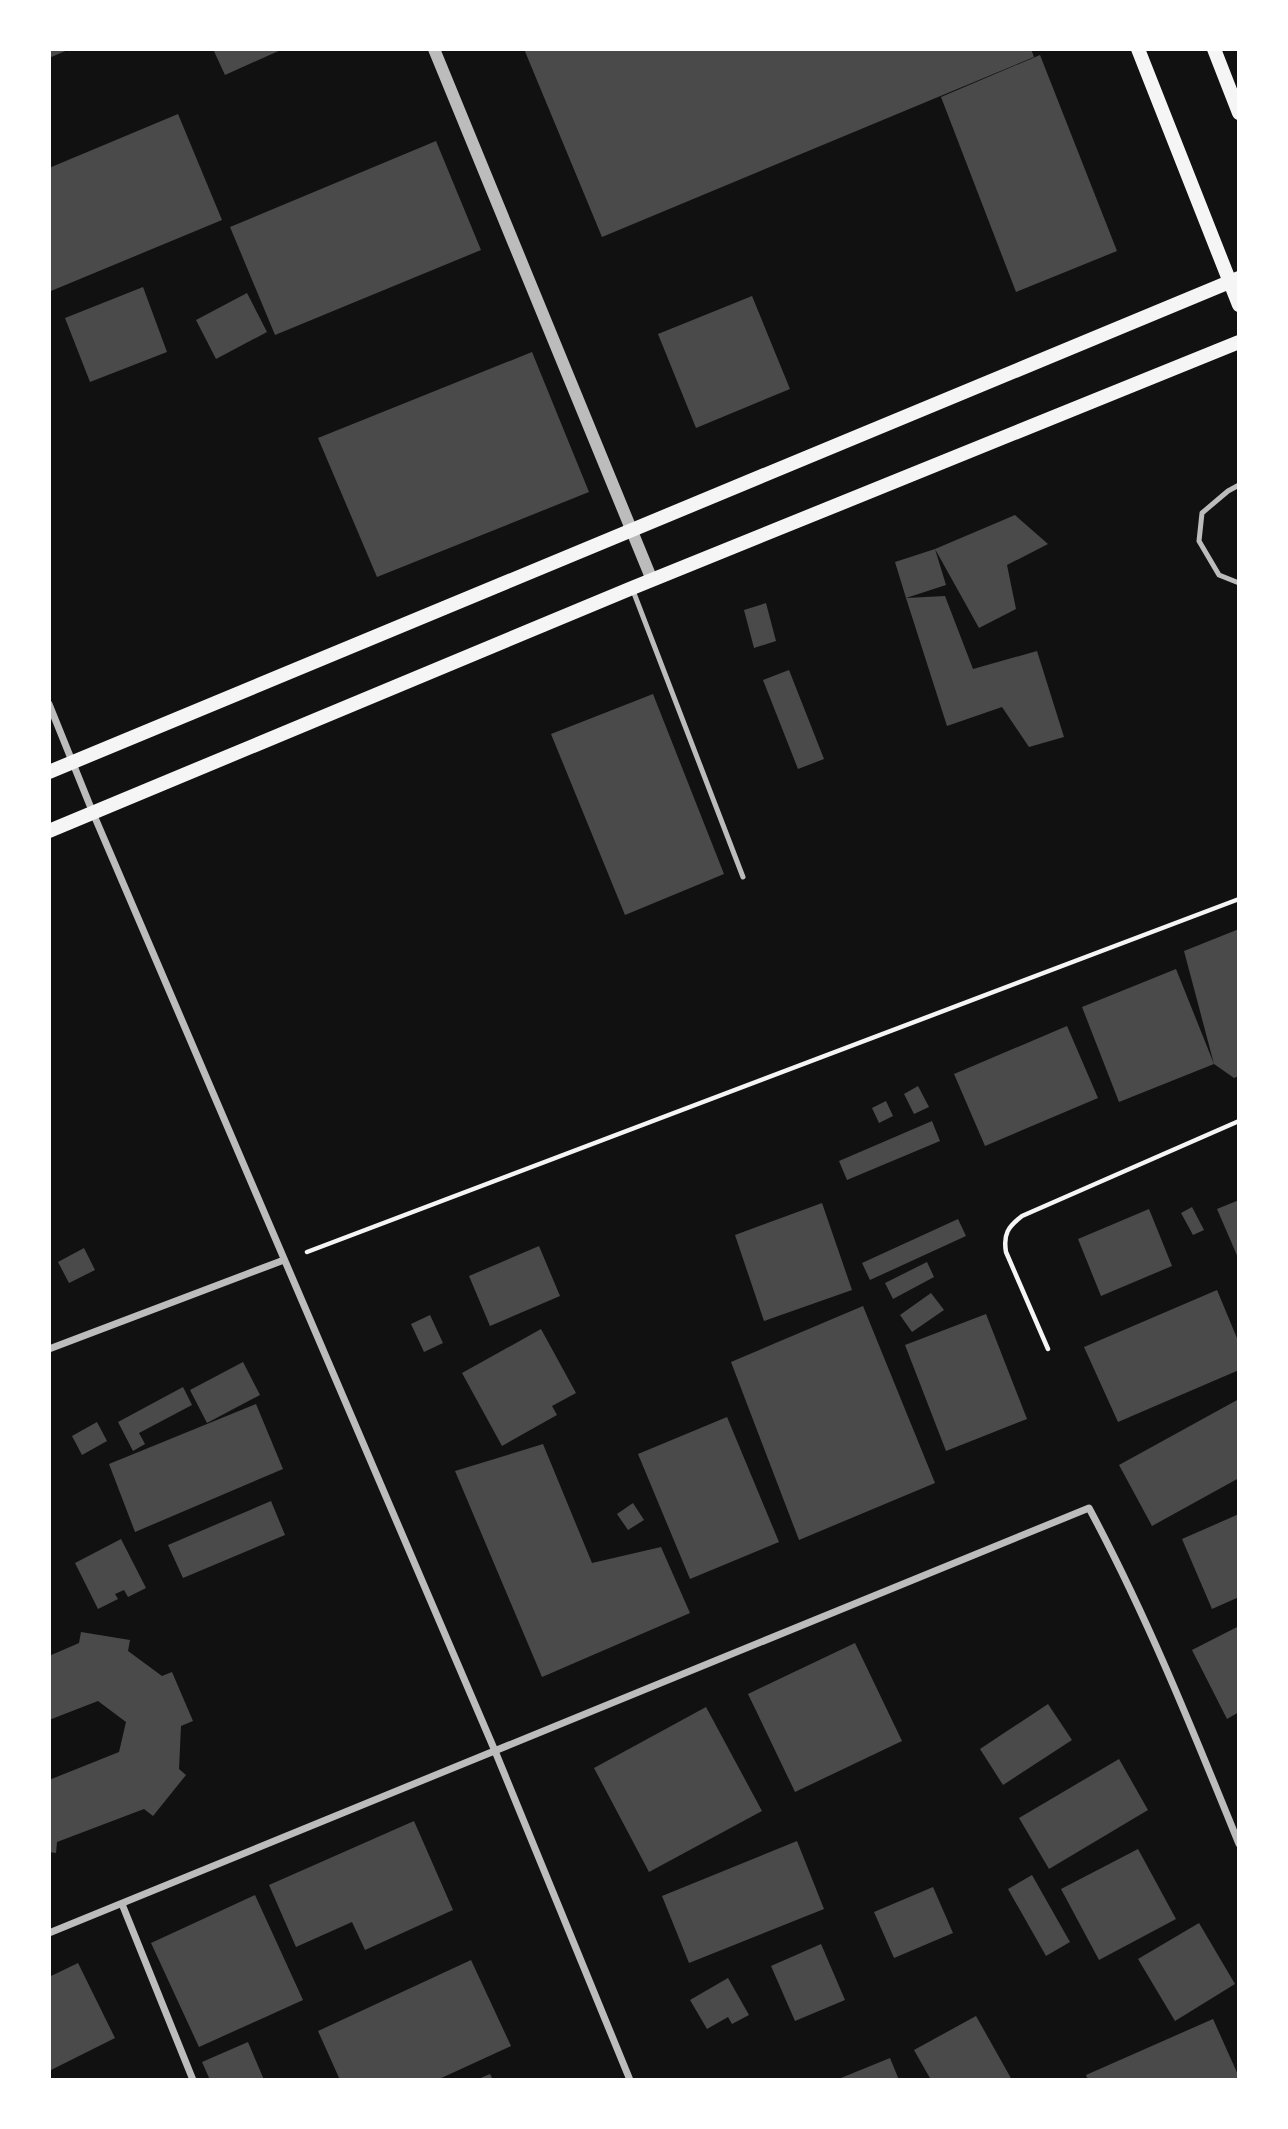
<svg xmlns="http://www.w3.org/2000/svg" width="1288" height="2129" font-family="'Roboto Condensed',sans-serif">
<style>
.building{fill:#4a4a4a}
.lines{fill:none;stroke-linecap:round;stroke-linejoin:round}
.path{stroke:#f5f5f5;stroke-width:4.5}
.service{stroke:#bcbcbc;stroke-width:5}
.minor{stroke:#bcbcbc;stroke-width:7}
.tertiary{stroke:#bcbcbc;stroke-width:12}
.secondary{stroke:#f5f5f5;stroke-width:14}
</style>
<rect width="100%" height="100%" fill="#111"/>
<!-- building -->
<g class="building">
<path d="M49,49h21l-21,9z"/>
<path d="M213,49h70l-58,26z"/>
<path d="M524,49h507l3,8 -432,180z"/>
<path d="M1040,55l77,196 -101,41 -75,-195z"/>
<path d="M178,114l44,106 -171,71 -2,-5v-118z"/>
<path d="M436,141l45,109 -206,85 -45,-108z"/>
<path d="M143,287l24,65 -77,30 -25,-64z"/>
<path d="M247,293l20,39 -51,27 -20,-39z"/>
<path d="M752,296l38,93 -94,39 -38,-94z"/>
<path d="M532,352l57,140 -212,85 -59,-139z"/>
<path d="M1015,515l33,29 -41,21 9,44 -37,19 -44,-79 11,36 -40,13 -11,-36 40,-13z"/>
<path d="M945,596l28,73 64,-18 27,86 -35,10 -27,-40 -55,19 -41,-128z"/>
<path d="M766,603l10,38 -22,7 -10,-38z"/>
<path d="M789,670l35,89 -26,10 -35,-89z"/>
<path d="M653,694l71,180 -99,41 -74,-181z"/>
<path d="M1239,929v147l-5,2 -20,-14 -30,-113z"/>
<path d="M1176,969l38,95 -95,38 -37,-95z"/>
<path d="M1067,1026l31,72 -113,48 -31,-72z"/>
<path d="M918,1086l11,21 -15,7 -10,-20z"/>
<path d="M886,1101l7,15 -14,7 -7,-15z"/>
<path d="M932,1121l8,20 -93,39 -8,-19z"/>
<path d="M1239,1200v60l-22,-51z"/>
<path d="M822,1203l30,87 -88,31 -29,-86z"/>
<path d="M1192,1207l12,23 -11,5 -12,-22z"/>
<path d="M1149,1209l23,57 -71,30 -23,-57z"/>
<path d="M958,1219l8,17 -96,44 -8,-17z"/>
<path d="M539,1246l21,50 -70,30 -21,-50z"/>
<path d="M84,1248l11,22 -26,13 -11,-21z"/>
<path d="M927,1262l7,15 -41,22 -8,-16z"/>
<path d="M1217,1290l22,53v27l-121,52 -34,-75z"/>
<path d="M931,1293l13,17 -32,22 -12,-17z"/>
<path d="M863,1306l72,177 -136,57 -68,-178z"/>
<path d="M986,1314l41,105 -81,32 -41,-106z"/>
<path d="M430,1315l13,28 -19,9 -13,-28z"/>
<path d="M541,1329l35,64 -24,13 5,9 -55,31 -40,-73z"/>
<path d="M243,1362l17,33 -53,28 -17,-33z"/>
<path d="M183,1387l9,18 -53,28 6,11 -12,7 -15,-29z"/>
<path d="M1239,1399v79l-87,48 -33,-61z"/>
<path d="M256,1404l27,65 -148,63 -26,-68z"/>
<path d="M727,1417l52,125 -89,37 -52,-125z"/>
<path d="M97,1422l10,19 -25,14 -10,-19z"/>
<path d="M543,1444l49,119 69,-16 29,66 -148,64 -87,-206z"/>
<path d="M271,1501l14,34 -102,43 -15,-33z"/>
<path d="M633,1503l11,17 -16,10 -11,-16z"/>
<path d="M1239,1514v83l-27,12 -30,-70z"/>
<path d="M121,1539l25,49 -18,9 -4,-7 -9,4 3,5 -20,10 -23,-46z"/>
<path d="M1239,1626v86l-12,7 -35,-69z"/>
<path d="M81,1632l49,8 -2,11 34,25 10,-4 21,49 -12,5 -2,43 7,6 -33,41 -9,-7 -87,33 -1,11 -7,-1v-72l70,-28 7,-30 -28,-21 -49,19v-64l30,-13z"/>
<path d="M855,1643l47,98 -107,51 -47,-98z"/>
<path d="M1048,1704l24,36 -69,45 -23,-36z"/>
<path d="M706,1707l56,104 -113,61 -55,-104z"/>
<path d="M1119,1759l29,51 -99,59 -30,-51z"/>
<path d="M414,1821l39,89 -88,40 -13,-28 -56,25 -27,-62z"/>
<path d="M797,1841l27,68 -135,54 -27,-67z"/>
<path d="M1138,1849l38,70 -77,41 -38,-71z"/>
<path d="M1032,1875l38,67 -24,14 -38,-67z"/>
<path d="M933,1887l20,46 -59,25 -20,-46z"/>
<path d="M255,1895l48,105 -104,47 -48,-104z"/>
<path d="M1199,1923l36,61 -60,37 -37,-62z"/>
<path d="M821,1944l24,56 -50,21 -24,-55z"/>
<path d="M471,1960l40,86 -74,34h-97l-22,-49z"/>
<path d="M78,1963l37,75 -66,33v-94z"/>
<path d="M728,1978l21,37 -17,9 -4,-7 -21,12 -17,-29z"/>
<path d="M976,2016l36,64h-81l-17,-30z"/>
<path d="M1213,2019l26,58 -7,3h-144l-2,-5z"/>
<path d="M248,2042l16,38h-54l-8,-18z"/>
<path d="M890,2058l9,22h-63z"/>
<path d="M490,2074l3,6h-17z"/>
</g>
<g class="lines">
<!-- path -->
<g class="path">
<path d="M307,1252l932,-353"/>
<path d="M1048,1349l-42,-97c-3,-18 2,-25 16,-36l217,-95"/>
</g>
<!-- service -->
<g class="service">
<path d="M1239,485l-11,6 -26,22 -3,28 20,34 20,8"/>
<path d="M632,588l111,289"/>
</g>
<!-- minor -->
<g class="minor">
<path d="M49,704l44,109 402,938 135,329"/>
<path d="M49,1349l235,-89"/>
<path d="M122,1904l71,176"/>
<path d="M49,1933l1040,-425c58,108 104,223 150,336"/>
</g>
<!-- tertiary -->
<path class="tertiary" d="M434,49l218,531"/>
<!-- secondary -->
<g class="secondary">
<path d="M1138,49l101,256"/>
<path d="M1214,49l25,64"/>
<path d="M49,772l1190,-494"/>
<path d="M49,831l583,-243 607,-246"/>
</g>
</g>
<!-- border -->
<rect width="1288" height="2129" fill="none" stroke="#ffffff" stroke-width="102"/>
</svg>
